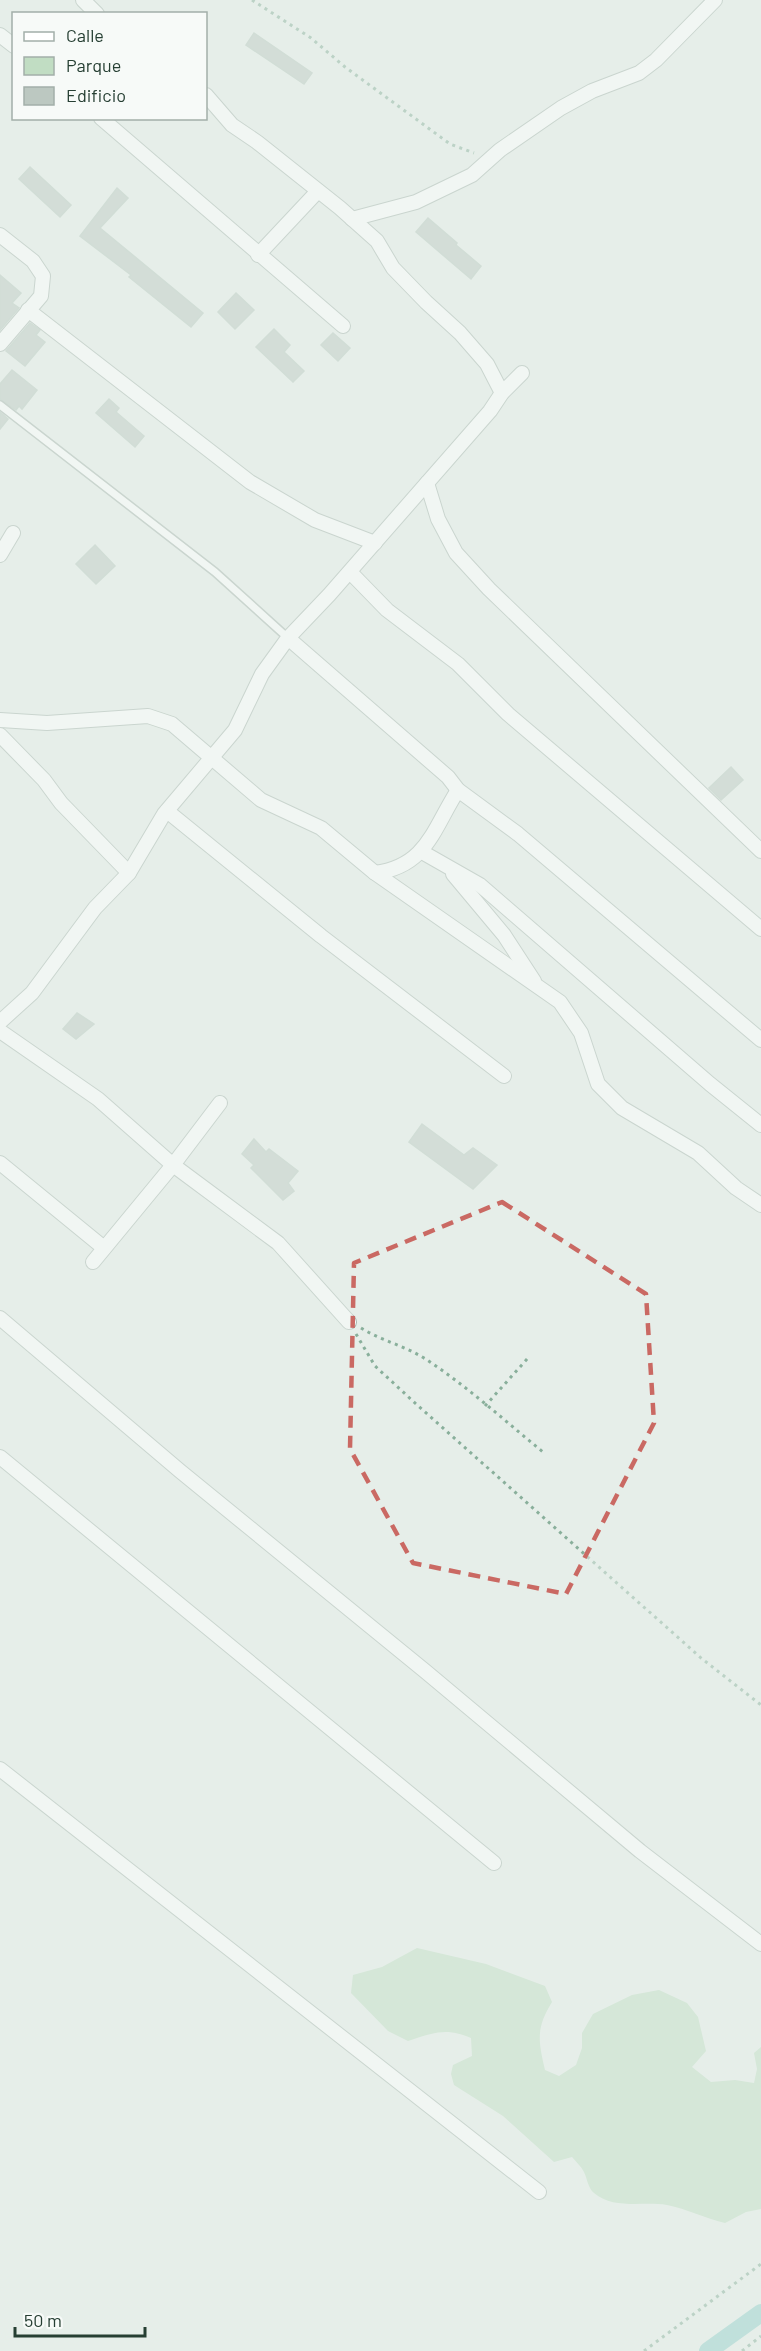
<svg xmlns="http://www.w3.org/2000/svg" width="761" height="2351" font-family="Barlow,sans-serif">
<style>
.green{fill:#c1ddc3}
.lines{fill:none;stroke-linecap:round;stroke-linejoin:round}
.canal{stroke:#93ceca;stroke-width:18}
.building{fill:#bcc8c1;stroke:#b9c7be;stroke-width:1.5}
.lane-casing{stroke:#a9b6af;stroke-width:10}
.street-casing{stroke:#a9b6af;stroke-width:16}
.path{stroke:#89af9b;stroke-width:3;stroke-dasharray:3 4.5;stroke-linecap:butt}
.lane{stroke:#fff;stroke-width:7}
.street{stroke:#fff;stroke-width:14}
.marked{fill:none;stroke:#ca6963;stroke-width:4.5;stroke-dasharray:12 8;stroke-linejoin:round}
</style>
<rect width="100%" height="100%" fill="#e6eee9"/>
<!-- green -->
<path class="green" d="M417,1948l69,16 59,22 7,16c-16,26 -14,38 -7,68l14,6 17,-11 6,-17v-15l11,-19 39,-19 27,-5 28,13 11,14 8,34 -14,16 19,15 24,-2 19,3 3,-14 -3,-16 7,-6v162l-15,3 -21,11c-20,-5 -38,-14 -58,-18 -24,-4 -53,5 -73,-12 -6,-5 -7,-15 -10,-21 -3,-6 -8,-10 -12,-15l-18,5 -51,-46 -49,-31 -3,-11 2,-9 19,-9 -1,-18c-26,-11 -38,-5 -63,3l-20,-10 -37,-38 2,-18 29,-8z"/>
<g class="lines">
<!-- canal -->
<path class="canal" d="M708,2351l53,-38"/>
</g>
<!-- building -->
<g class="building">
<path d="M254,33l58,40 -8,11 -58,-39z"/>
<path d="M30,167l41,38 -11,12 -41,-38z"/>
<path d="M117,188l11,10 -28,30 103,85 -12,14 -62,-50 2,-2 -51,-39z"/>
<path d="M428,218l29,25 -1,2 25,21 -10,13 -55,-47z"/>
<path d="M0,275l21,18 -9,10 7,5 -19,22z"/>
<path d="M236,293l18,17 -19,19 -17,-17z"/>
<path d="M30,323l10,7 -4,5 9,7 -20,24 -19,-15z"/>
<path d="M274,329l16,16 -6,7 20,19 -11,11 -37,-35z"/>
<path d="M333,333l17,15 -12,13 -17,-16z"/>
<path d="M12,370l25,20 -15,19 -3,-3 -3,4 -16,-11v-15z"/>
<path d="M109,399l10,9 -3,4 28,24 -9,11 -39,-34z"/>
<path d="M0,412l8,7 -8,10z"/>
<path d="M95,545l20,21 -19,18 -20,-20z"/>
<path d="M731,767l12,13 -22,20 -12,-12z"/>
<path d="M77,1013l17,11 -18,15 -13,-10z"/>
<path d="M422,1124l42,31 9,-7 24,17 -24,24 -64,-47z"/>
<path d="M254,1139l12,13 3,-3 29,22 -10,12 6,8 -11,9 -32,-32 3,-3 -12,-11z"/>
</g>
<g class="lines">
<!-- lane casing -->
<g class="lane-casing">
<path id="lane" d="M0,405l215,167 73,66"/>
</g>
<!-- street casing -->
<g class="street-casing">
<g id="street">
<path d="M83,0l14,14"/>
<path d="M0,35l14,11"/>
<path d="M206,95l26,30 25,17 83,66 37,33 16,27 33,34 34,31 27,31 15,29"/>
<path d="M101,118l242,208"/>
<path d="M352,219l64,-17 56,-27 28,-25 61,-42 31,-17 47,-18 17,-13 59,-60"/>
<path d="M0,235l33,26 10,15 -2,20 -41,48"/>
<path d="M258,255l60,-64"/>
<path d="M28,310l222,172 65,38 60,23"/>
<path d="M427,483l11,36 18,34 33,36 272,262"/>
<path d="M0,555l13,-22"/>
<path d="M350,572l37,38 71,54 50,50 253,215"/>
<path d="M288,638l160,139 10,13 60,44 243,206"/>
<path d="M0,720l47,3 101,-7 24,8 89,76 60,28 54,45 185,129 21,31 17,51 24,24 76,45 38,35 25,17"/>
<path d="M0,735l44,45 17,23 68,70"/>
<path d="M167,811l154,125 183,140"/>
<path d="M422,852l58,33 230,199 51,41"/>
<path d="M375,873c52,-7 58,-44 83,-83"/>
<path d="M453,874l51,61 30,46"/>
<path d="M0,1022l32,-29 63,-85 34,-35 35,-59 71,-84 27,-56 26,-36 41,-43 161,-184 12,-18 20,-20"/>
<path d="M0,1031l98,68 75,66 105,78 71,79"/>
<path d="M0,1163l104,85"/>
<path d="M93,1262l80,-97 47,-62"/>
<path d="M0,1318l180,153 245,200 215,180 121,93"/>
<path d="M0,1457l494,406"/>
<path d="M0,1769l539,423"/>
</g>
</g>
<!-- path -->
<g class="path">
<path d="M252,0l59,38 34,29 105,77 24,9"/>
<path d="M361,1328c21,13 45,18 66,32 41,27 78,61 116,92"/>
<path d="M356,1334l19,32 40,37 286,255 60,47"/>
<path d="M485,1406l43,-48"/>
<path d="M644,2351l117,-87"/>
<path d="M742,2351l19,-15"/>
</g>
<!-- lane -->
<use href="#lane" class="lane"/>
<!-- street -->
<use href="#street" class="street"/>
</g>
<!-- marked area -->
<path d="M0 0H761V2351H0ZM502,1202l144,92 8,129 -88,171 -153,-31 -63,-114 4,-186z" fill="#e6eee9" fill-opacity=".55" fill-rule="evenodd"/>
<path class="marked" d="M502,1202l144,92 8,129 -88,171 -153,-31 -63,-114 4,-186z"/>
<!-- legend -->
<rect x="12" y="12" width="195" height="108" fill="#f7faf8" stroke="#a3afa9" stroke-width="1.5"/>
<rect x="24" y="32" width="30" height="9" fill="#ffffff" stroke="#a3afa9" stroke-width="1.5"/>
<text x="66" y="42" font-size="18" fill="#263f33">Calle</text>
<rect x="24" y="57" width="30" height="18" fill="#c1ddc3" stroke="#a3afa9" stroke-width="1.5"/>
<text x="66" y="72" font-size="18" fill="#263f33">Parque</text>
<rect x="24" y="87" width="30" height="18" fill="#bcc8c1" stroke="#a3afa9" stroke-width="1.5"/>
<text x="66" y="102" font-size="18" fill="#263f33">Edificio</text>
<!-- scale -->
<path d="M15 2327v9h130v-9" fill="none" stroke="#263f33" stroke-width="3"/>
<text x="24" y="2327" font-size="18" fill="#263f33" stroke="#f7faf8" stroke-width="4.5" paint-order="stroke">50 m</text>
</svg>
